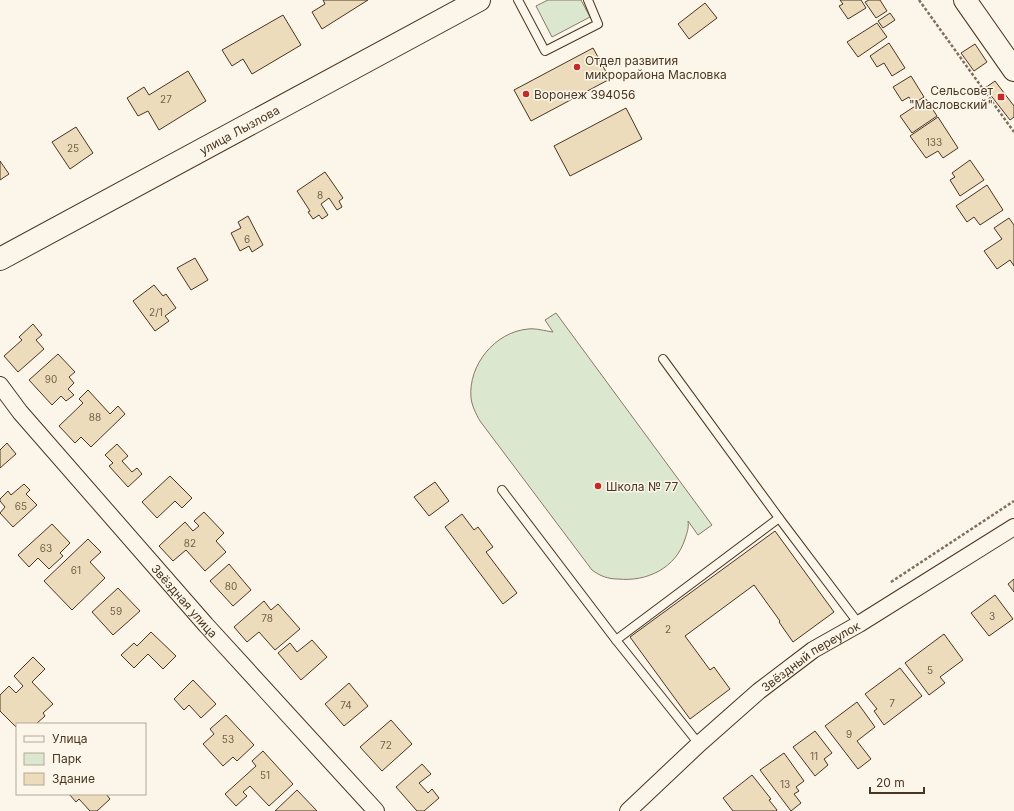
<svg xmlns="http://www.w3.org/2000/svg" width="1014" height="811" font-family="Inter,sans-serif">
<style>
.green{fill:#dce7d0;stroke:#887966}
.building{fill:#ecdcbc;stroke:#4a3520}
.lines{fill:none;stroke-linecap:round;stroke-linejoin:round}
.service-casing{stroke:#4a3520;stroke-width:10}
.minor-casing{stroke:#4a3520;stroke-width:18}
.secondary-casing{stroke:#4a3520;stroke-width:24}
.path{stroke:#7f6f5c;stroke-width:2.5;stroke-dasharray:3 2;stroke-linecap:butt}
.service{stroke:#fbf6e9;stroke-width:8}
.minor{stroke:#fbf6e9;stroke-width:16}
.secondary{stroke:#fbf6e9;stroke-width:22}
.poi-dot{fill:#c62828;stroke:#fbf6e9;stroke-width:1.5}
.labels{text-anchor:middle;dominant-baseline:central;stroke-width:3;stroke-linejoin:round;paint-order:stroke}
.number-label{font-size:10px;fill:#725f47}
.poi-label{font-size:12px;fill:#4a3520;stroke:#fbf6e9;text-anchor:start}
.street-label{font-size:12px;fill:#4a3520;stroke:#fbf6e9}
</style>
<rect width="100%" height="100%" fill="#fbf6e9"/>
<!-- green -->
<g class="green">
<path d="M548,0h33l9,17 -38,20 -16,-31z"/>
<path d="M556,313l156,212 -14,10 -10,-14c1,7 -1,12 -3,18 -9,29 -38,43 -67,40 -10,0 -18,-3 -26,-9l-112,-149c-4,-7 -8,-15 -9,-23 -3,-33 24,-66 57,-69 8,-1 17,2 25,3l-8,-12z"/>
</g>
<!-- building -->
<g class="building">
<path d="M323,0h45l-46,29 -10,-17 13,-8z"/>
<path d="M840,0h21l5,8 -18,11 -9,-13 4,-2z"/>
<path d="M869,0h11l7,11 -11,7 -11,-16z"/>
<path d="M705,3l12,15 -28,21 -11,-15z"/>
<path d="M890,13l5,7 -12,8 -5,-7z"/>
<path d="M283,15l18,30 -49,29 -9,-15 -11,7 -10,-16z"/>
<path d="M877,23l10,14 -29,20 -11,-15z"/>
<path d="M889,43l16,25 -13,8 -8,-13 -7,4 -7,-11z"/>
<path d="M975,44l12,18 -13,9 -13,-18z"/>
<path d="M593,48l17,31 -79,42 -17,-31z"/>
<path d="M188,71l18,30 -47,29 -11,-19 -10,5 -11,-18 17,-11 5,8z"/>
<path d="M911,76l13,21 -11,7 -4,-7 -7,4 -9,-14z"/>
<path d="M995,81l19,25v11l-4,3 -25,-32z"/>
<path d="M926,99l11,17 -25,17 -12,-17z"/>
<path d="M626,108l16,31 -72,37 -16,-30z"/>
<path d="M938,117l20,31 -15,10 -5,-7 -12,7 -16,-22z"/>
<path d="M76,127l17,26 -23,16 -18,-27z"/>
<path d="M970,160l14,20 -24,16 -10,-16 5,-3 -3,-4z"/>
<path d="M0,161l9,13 -9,6z"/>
<path d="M325,172l18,26 -4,3 3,6 -5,3 -8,-12 -8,6 7,11 -6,4 -3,-4 -6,4 -5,-7 2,-1 -13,-20z"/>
<path d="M987,185l16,25 -23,15 -6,-8 -7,5 -11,-16z"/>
<path d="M248,216l15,29 -11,7 -3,-6 -9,5 -9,-18 10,-5 -3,-6z"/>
<path d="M1009,218l5,7v41l-4,-6 -13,9 -13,-18 18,-12 -8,-11z"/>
<path d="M195,258l13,22 -17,10 -14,-22z"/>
<path d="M154,285l9,11 3,-2 10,14 -11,8 4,5 -14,10 -22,-30z"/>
<path d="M33,324l9,11 -6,5 8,9 -26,23 -14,-16 18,-16 -3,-3z"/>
<path d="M58,354l17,18 -6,5 5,6 -6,6 6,6 -8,6 -5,-5 -9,9 -23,-25z"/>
<path d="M88,390l22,24 8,-8 7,8 -34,33 -10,-10 -6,6 -16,-17 24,-23 -4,-4z"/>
<path d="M7,443l9,11 -16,14v-18z"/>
<path d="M117,444l11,12 -6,5 10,11 5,-4 5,6 -14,13 -19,-21 4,-3 -8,-8z"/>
<path d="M170,476l22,22 -10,10 -7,-7 -18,17 -15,-16z"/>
<path d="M435,482l14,19 -20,15 -15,-19z"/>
<path d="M24,484l6,6 -4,4 11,11 -24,22 -13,-14 5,-6 -5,-6v-2l8,-8 3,4z"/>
<path d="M204,512l20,21 -8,8 10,11 -21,19 -19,-21 -13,11 -14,-15 26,-24 8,9 6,-5 -5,-5z"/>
<path d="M462,514l12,16 4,-3 15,20 -7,5 31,41 -14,11 -58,-77z"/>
<path d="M52,524l18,19 -10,10 3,3 -14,13 -11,-11 -9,9 -11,-12z"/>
<path d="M775,531l59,81 -41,30 -14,-20 1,-1 -26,-36 -69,51 25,34 4,-3 16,22 -40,30 -60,-82z"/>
<path d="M88,539l13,13 -11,10 15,16 -33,32 -28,-29z"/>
<path d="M229,564l22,26 -18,16 -23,-25z"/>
<path d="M1014,579v13l-6,-8z"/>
<path d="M118,588l22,23 -27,24 -21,-23z"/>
<path d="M995,595l18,24 -24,17 -18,-23z"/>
<path d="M264,601l7,9 7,-6 22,25 -25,21 -16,-18 -12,10 -13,-15z"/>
<path d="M151,632l25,24 -13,13 -15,-15 -14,14 -13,-13 13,-12 3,3z"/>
<path d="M944,634l19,26 -23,17 5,6 -16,12 -24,-32z"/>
<path d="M312,640l15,17 -26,23 -23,-27 12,-10 7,9z"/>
<path d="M33,657l12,12 -13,13 21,22 -10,9 2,3 -9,8h-19v4l-17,-17v-16l9,-9 7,7 7,-7 -9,-10z"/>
<path d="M900,668l22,28 -38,29 -10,-14 3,-2 -12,-15z"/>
<path d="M193,680l23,24 -15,14 -12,-13 -5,5 -10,-11z"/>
<path d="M349,683l19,23 -24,20 -19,-22z"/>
<path d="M857,702l18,25 -18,14 14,18 -13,10 -33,-43z"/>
<path d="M226,715l28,30 -17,16 -4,-4 -10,9 -20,-22 11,-10 -4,-5z"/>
<path d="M391,720l21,24 -30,27 -22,-24z"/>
<path d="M815,731l17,22 -8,6 4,6 -13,11 -22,-29z"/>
<path d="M263,751l30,33 -24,22 -19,-20 -7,6 4,4 -11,10 -11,-12 31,-28 -4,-5z"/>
<path d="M784,753l20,28 -8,6 3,4 -5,3 7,9 -10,8 -31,-41z"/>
<path d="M422,764l9,10 -12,9 9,10 4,-4 7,9 -15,13h-7l-21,-24z"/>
<path d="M752,775l19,24 -2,1 8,10 -1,1h-43l-10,-13z"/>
<path d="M297,790l20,21h-42z"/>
<path d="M69,794h37l4,5 -13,12h-7l-11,-12 -3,3z"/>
</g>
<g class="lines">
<!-- service casing -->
<g class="service-casing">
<g id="service">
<path d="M518,0l27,51 53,-27 -10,-24"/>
<path d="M663,359l116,159 80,106"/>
<path d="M502,490l114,150"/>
<path d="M699,744l-83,-104 163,-122"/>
</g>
</g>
<!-- minor casing -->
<g class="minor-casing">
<g id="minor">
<path id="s1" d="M0,385l20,27 186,213 170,186"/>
<path id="s2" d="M628,811l71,-67 60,-53 54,-41 46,-26 155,-97"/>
</g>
</g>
<!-- secondary casing -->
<g class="secondary-casing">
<g id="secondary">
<path d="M965,0l49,70"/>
<path id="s3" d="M0,259l479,-259"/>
</g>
</g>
<!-- path -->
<g class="path">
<path d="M919,0l95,132"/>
<path d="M891,582l123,-81"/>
</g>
<!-- service -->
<use href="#service" class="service"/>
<!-- minor -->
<use href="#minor" class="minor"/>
<!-- secondary -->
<use href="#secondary" class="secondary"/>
</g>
<!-- markers -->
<g class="poi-dot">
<circle cx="577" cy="67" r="4"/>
<circle cx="526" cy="94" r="4"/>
<rect x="997" y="93" width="8" height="8" rx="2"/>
<circle cx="598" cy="486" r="4"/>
</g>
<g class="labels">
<!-- number labels -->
<g class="number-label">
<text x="166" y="99">27</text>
<text x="934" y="142">133</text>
<text x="73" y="148">25</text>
<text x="320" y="195">8</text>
<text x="247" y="239">6</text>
<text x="156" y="312">2/1</text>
<text x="51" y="379">90</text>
<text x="95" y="417">88</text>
<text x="21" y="506">65</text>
<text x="190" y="543">82</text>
<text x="46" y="548">63</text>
<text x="76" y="570">61</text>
<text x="231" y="586">80</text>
<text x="116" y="611">59</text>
<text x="992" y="616">3</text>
<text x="267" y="618">78</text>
<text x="668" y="629">2</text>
<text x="930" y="670">5</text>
<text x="892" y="703">7</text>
<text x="346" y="705">74</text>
<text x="849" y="734">9</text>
<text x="228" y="739">53</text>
<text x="386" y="745">72</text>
<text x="814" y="756">11</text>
<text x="265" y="775">51</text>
<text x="785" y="784">13</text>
</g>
<!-- poi labels -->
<g class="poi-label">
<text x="585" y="60">Отдел развития<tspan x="585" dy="14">микрорайона Масловка</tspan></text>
<text x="993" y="90" text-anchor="end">Сельсовет<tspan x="993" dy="14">"Масловский"</tspan></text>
<text x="534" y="94">Воронеж 394056</text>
<text x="606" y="486">Школа № 77</text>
</g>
<!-- street labels -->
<g class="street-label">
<text stroke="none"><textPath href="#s3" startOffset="272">улица Лызлова</textPath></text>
<text stroke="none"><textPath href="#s1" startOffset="284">Звёздная улица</textPath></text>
<text stroke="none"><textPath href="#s2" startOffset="240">Звёздный переулок</textPath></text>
</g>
</g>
<!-- legend -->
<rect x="16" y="723" width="130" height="72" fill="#fbf6e9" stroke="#b4a999"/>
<rect x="24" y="736" width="20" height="6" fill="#fbf6e9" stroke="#b4a999"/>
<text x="52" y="743" font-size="12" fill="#4a3520">Улица</text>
<rect x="24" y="753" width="20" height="12" fill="#dce7d0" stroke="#b4a999"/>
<text x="52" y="763" font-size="12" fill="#4a3520">Парк</text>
<rect x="24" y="773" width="20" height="12" fill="#ecdcbc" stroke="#b4a999"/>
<text x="52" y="783" font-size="12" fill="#4a3520">Здание</text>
<!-- scale -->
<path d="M870 787v6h54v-6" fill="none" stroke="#4a3520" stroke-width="2"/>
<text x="876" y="787" font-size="12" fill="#4a3520" stroke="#fbf6e9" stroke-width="3" paint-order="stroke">20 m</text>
</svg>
